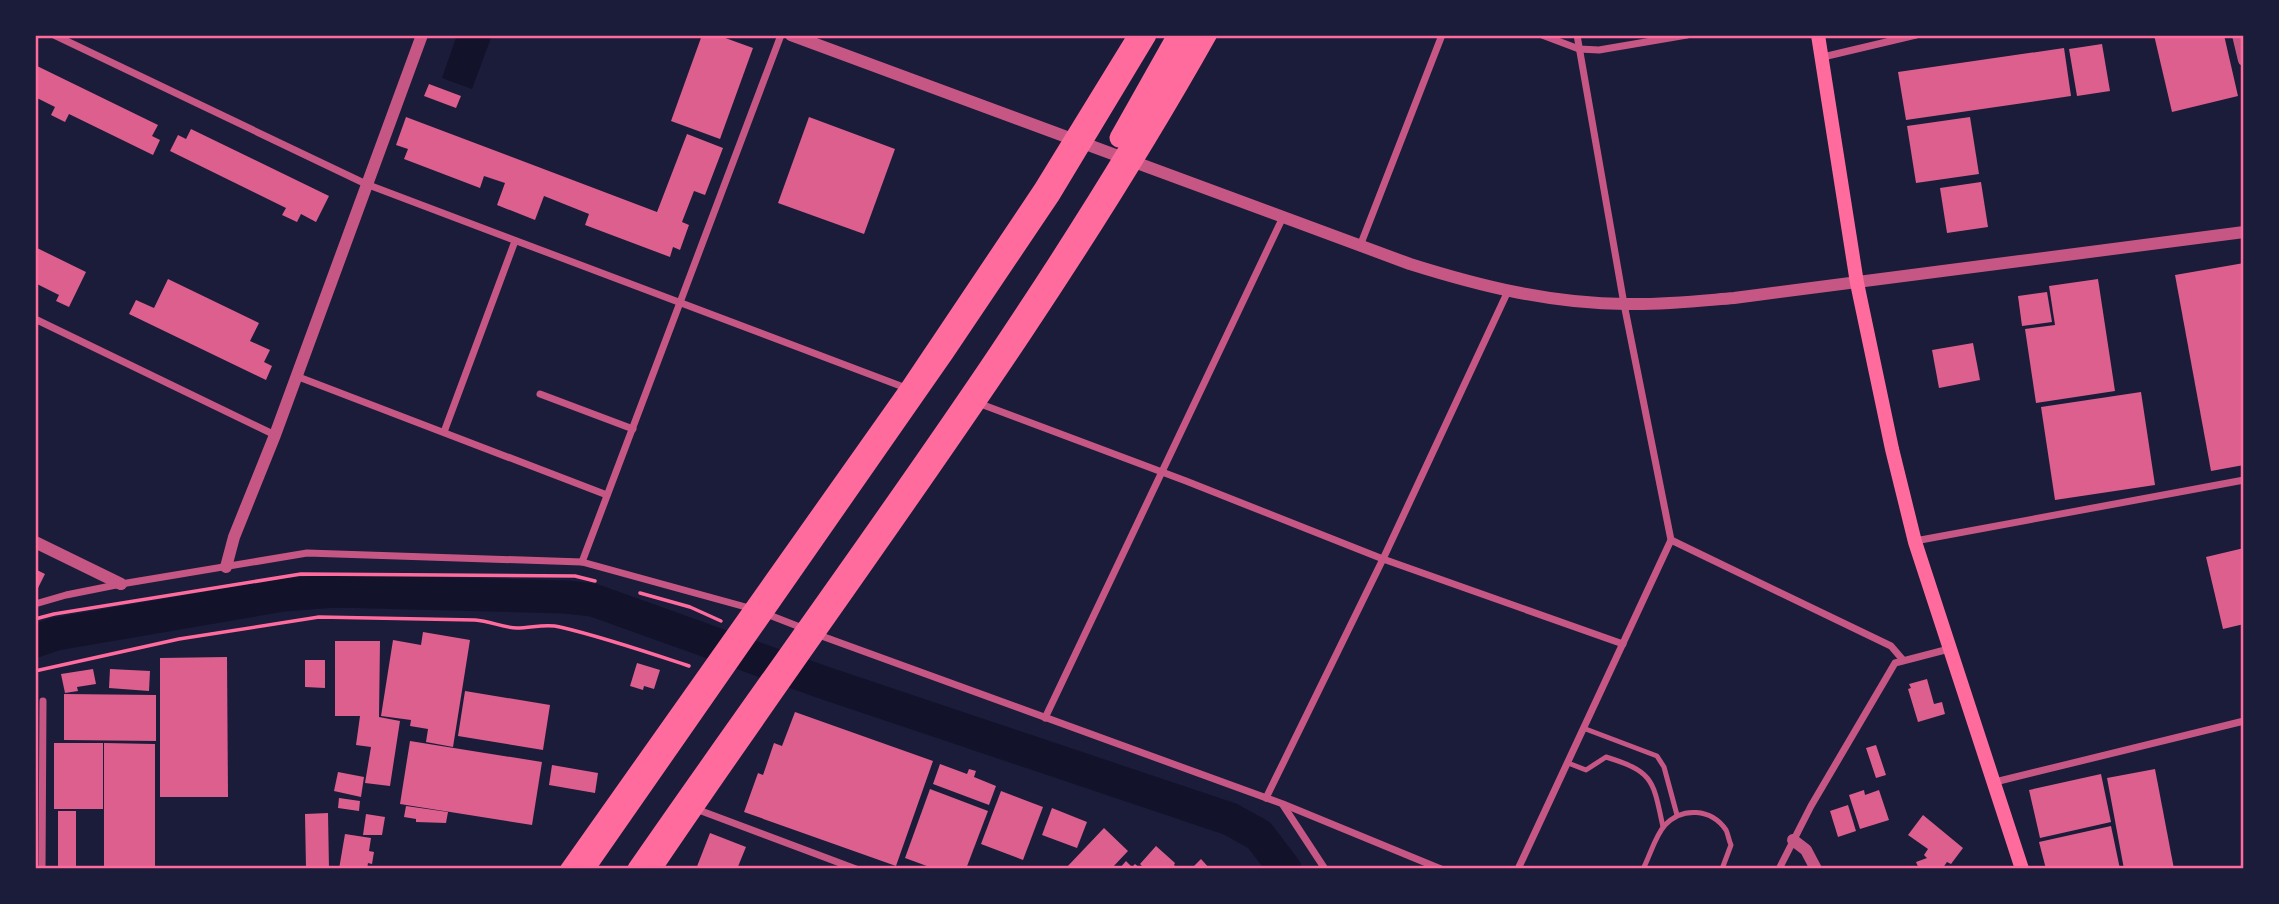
<svg xmlns="http://www.w3.org/2000/svg" width="2279" height="904" font-family="Barlow,sans-serif">
<style>
.water{fill:#12122b}
.lines{fill:none;stroke-linecap:round;stroke-linejoin:round}
.river{stroke:#12122b;stroke-width:33}
.building{fill:#dd5f8e}
.path{stroke:#ff6b9d;stroke-width:3.5}
.service{stroke:#c65784;stroke-width:5}
.minor{stroke:#c65784;stroke-width:7}
.tertiary{stroke:#c65784;stroke-width:12}
.secondary{stroke:#ff6b9d;stroke-width:14}
.motorway{stroke:#ff6b9d;stroke-width:19}
.neatline{fill:none;stroke:#ff6b9d;stroke-width:2.5}
</style>
<rect width="100%" height="100%" fill="#1b1b3a"/>
<!-- water -->
<path class="water" d="M457,35h35l-20,54 -30,-11z"/>
<g class="lines">
<!-- river -->
<path class="river" d="M35,641l21,-7 227,-39 52,-4 231,6 27,3 232,83 405,136 29,16 26,34"/>
</g>
<!-- building -->
<g class="building">
<path d="M702,35h15l36,13 -33,91 -49,-18z"/>
<path d="M2154,35h70l14,61 -66,16z"/>
<path d="M2102,44l8,47 -33,5 -8,-47z"/>
<path d="M2064,48l7,48 -165,24 -8,-48z"/>
<path d="M35,65l123,60 -6,11 8,4 -7,15 -84,-41 -4,8 -14,-7 4,-8 -20,-10z"/>
<path d="M429,84l32,12 -5,12 -32,-12z"/>
<path d="M406,117l251,95 30,-78 36,14 -18,47 -11,-4 -12,31 7,3 -9,25 -7,-3 -3,10 -85,-32 4,-11 -45,-18 -9,24 -38,-15 8,-22 -21,-7 -4,12 -76,-29 4,-10 -12,-4z"/>
<path d="M809,117l86,32 -31,85 -86,-31z"/>
<path d="M1970,117l9,57 -63,9 -9,-57z"/>
<path d="M191,129l138,67 -13,26 -15,-8 -4,8 -15,-7 4,-7 -116,-57 8,-16 8,4z"/>
<path d="M1981,182l7,45 -41,6 -7,-45z"/>
<path d="M35,247l51,25 -17,35 -13,-6 3,-6 -24,-12z"/>
<path d="M2244,263v202l-33,6 -36,-196z"/>
<path d="M168,279l91,44 -9,18 20,9 -6,12 8,4 -6,14 -137,-66 7,-14 18,8z"/>
<path d="M2098,279l17,112 -79,12 -11,-74 30,-4 -6,-39z"/>
<path d="M2047,292l5,30 -30,4 -4,-30z"/>
<path d="M1973,343l7,37 -41,8 -7,-38z"/>
<path d="M2141,392l14,93 -100,15 -14,-93z"/>
<path d="M2244,548v76l-21,5 -17,-72z"/>
<path d="M35,569l10,5 -8,16 -2,-1z"/>
<path d="M423,632l47,8 -17,107 -27,-5 2,-13 -18,-3 1,-6 -30,-4 12,-76 28,5z"/>
<path d="M335,641h45l-1,76 21,4 -10,65 -25,-3 6,-36 -15,-2 4,-29h-25z"/>
<path d="M227,657l1,140h-68v-139z"/>
<path d="M305,660h20v28l-20,-1z"/>
<path d="M637,663l23,7 -6,19 -10,-3 -1,4 -13,-4z"/>
<path d="M93,669l3,15 -19,3 1,4 -13,2 -4,-19z"/>
<path d="M110,669l40,2 -1,20 -40,-3z"/>
<path d="M1927,679l7,25 8,-2 3,12 -27,8 -10,-33 3,-1 -2,-4z"/>
<path d="M465,691l85,14 -7,45 -85,-14z"/>
<path d="M64,694l92,1v46l-92,-1z"/>
<path d="M795,712l138,49 -37,105 -152,-54 14,-39 5,2 11,-32 8,3z"/>
<path d="M410,741l132,21 -10,63 -132,-21z"/>
<rect x="54" y="743" width="49" height="66"/>
<path d="M104,743l51,1v125h-51z"/>
<path d="M1876,745l10,30 -10,3 -10,-30z"/>
<path d="M940,764l27,10 2,-5 7,2 -2,6 22,9 -7,19 -56,-21z"/>
<path d="M552,765l46,8 -3,20 -46,-8z"/>
<path d="M2155,769l19,100h-50l-17,-91z"/>
<path d="M338,772l26,5 -3,20 -27,-6z"/>
<path d="M2101,774l10,48 -71,16 -11,-48z"/>
<path d="M930,789l58,22 -22,58h-31l-30,-11z"/>
<path d="M1864,790l1,5 14,-5 10,30 -29,9 -11,-34z"/>
<path d="M1001,791l42,16 -20,53 -42,-16z"/>
<path d="M339,798l21,3 -1,10 -21,-3z"/>
<path d="M1848,805l8,26 -18,6 -8,-26z"/>
<path d="M406,806l42,6 -2,11 -30,-1v-3l-12,-2z"/>
<path d="M1052,808l35,14 -10,26 -35,-13z"/>
<rect x="58" y="811" width="18" height="58"/>
<path d="M328,813l1,56h-23l-1,-55z"/>
<path d="M366,814l19,3 -3,18h-19z"/>
<path d="M1923,815l40,33 -12,16 -4,-2 -5,7h-23l-3,-7 11,-4 -3,-3 4,-6 -20,-14z"/>
<path d="M2111,826l9,43h-74l-7,-27z"/>
<path d="M1104,828l24,23 -17,18h-46z"/>
<path d="M710,833l36,14 -9,22h-41z"/>
<path d="M345,834l26,4 -2,13 5,1 -2,12 -4,-1 -1,6h-28z"/>
<path d="M1156,846l19,17 -1,2 4,4h-33l-5,-5z"/>
<path d="M1201,859l9,10h-19z"/>
<path d="M1126,861l6,6 3,-3 6,5h-22z"/>
</g>
<g class="lines">
<!-- path -->
<g class="path">
<path d="M640,593l50,14 31,14"/>
<path d="M35,619l19,-5 247,-40 274,2 20,5"/>
<path d="M35,671l144,-32 140,-22 156,3c15,1 29,8 42,8 15,0 29,-5 43,-1 43,10 87,25 129,39"/>
</g>
<!-- service -->
<g class="service">
<path d="M1583,728l74,28 7,11 13,48"/>
<path d="M1568,763l18,7 20,-13c48,15 47,23 57,70"/>
<path d="M1643,869c7,-13 12,-33 22,-44 17,-18 46,-17 61,5 2,4 3,11 5,15l-9,24"/>
</g>
<!-- minor -->
<g class="minor">
<path d="M54,35l312,149 540,204"/>
<path d="M1542,35l37,14 20,1 88,-15"/>
<path d="M1823,57l93,-22"/>
<path d="M1360,246l82,-211"/>
<path d="M35,319l240,116"/>
<path d="M296,376l311,119"/>
<path d="M540,394l93,35"/>
<path d="M978,403l208,78 197,78 240,85"/>
<path d="M444,432l71,-191"/>
<path d="M1671,540l220,106 12,14"/>
<path d="M1915,541l329,-61"/>
<path d="M582,562l199,-527"/>
<path d="M35,604l31,-9 55,-11 186,-31 275,9 171,47"/>
<path d="M764,613l41,16"/>
<path d="M816,634l467,170 158,65"/>
<path d="M1045,718l238,-501"/>
<path d="M1995,782l249,-61"/>
<path d="M1266,798l117,-239 125,-268"/>
<path d="M1283,805l42,64"/>
<path d="M696,809l160,60"/>
<path d="M42,869l1,-168"/>
<path d="M1518,869l153,-329 -47,-236 -47,-269"/>
<path d="M1779,869l32,-63 84,-143 54,-14"/>
</g>
<!-- tertiary -->
<g class="tertiary">
<path d="M791,35l619,229c70,22 142,40 216,40 37,1 72,-3 108,-6l510,-66"/>
<path d="M2238,35l6,25"/>
<path d="M35,542l86,42"/>
<path d="M226,567l8,-30 41,-102 147,-400"/>
<path d="M1793,840l13,10 10,19"/>
</g>
<!-- secondary -->
<g class="secondary">
<path d="M1818,35l39,248 35,166 23,93 107,327"/>
<path d="M567,869l340,-481 134,-200 94,-153"/>
<path d="M655,869c187,-277 391,-542 555,-834"/>
</g>
<!-- motorway -->
<g class="motorway">
<path d="M1119,138l58,-103"/>
<path d="M585,869l360,-517 105,-156 97,-161"/>
<path d="M637,869c190,-275 395,-542 558,-834"/>
</g>
</g>
<!-- border -->
<rect width="2279" height="904" fill="none" stroke="#1b1b3a" stroke-width="74"/>
<rect x="37" y="37" width="2205" height="830" class="neatline"/>
</svg>
